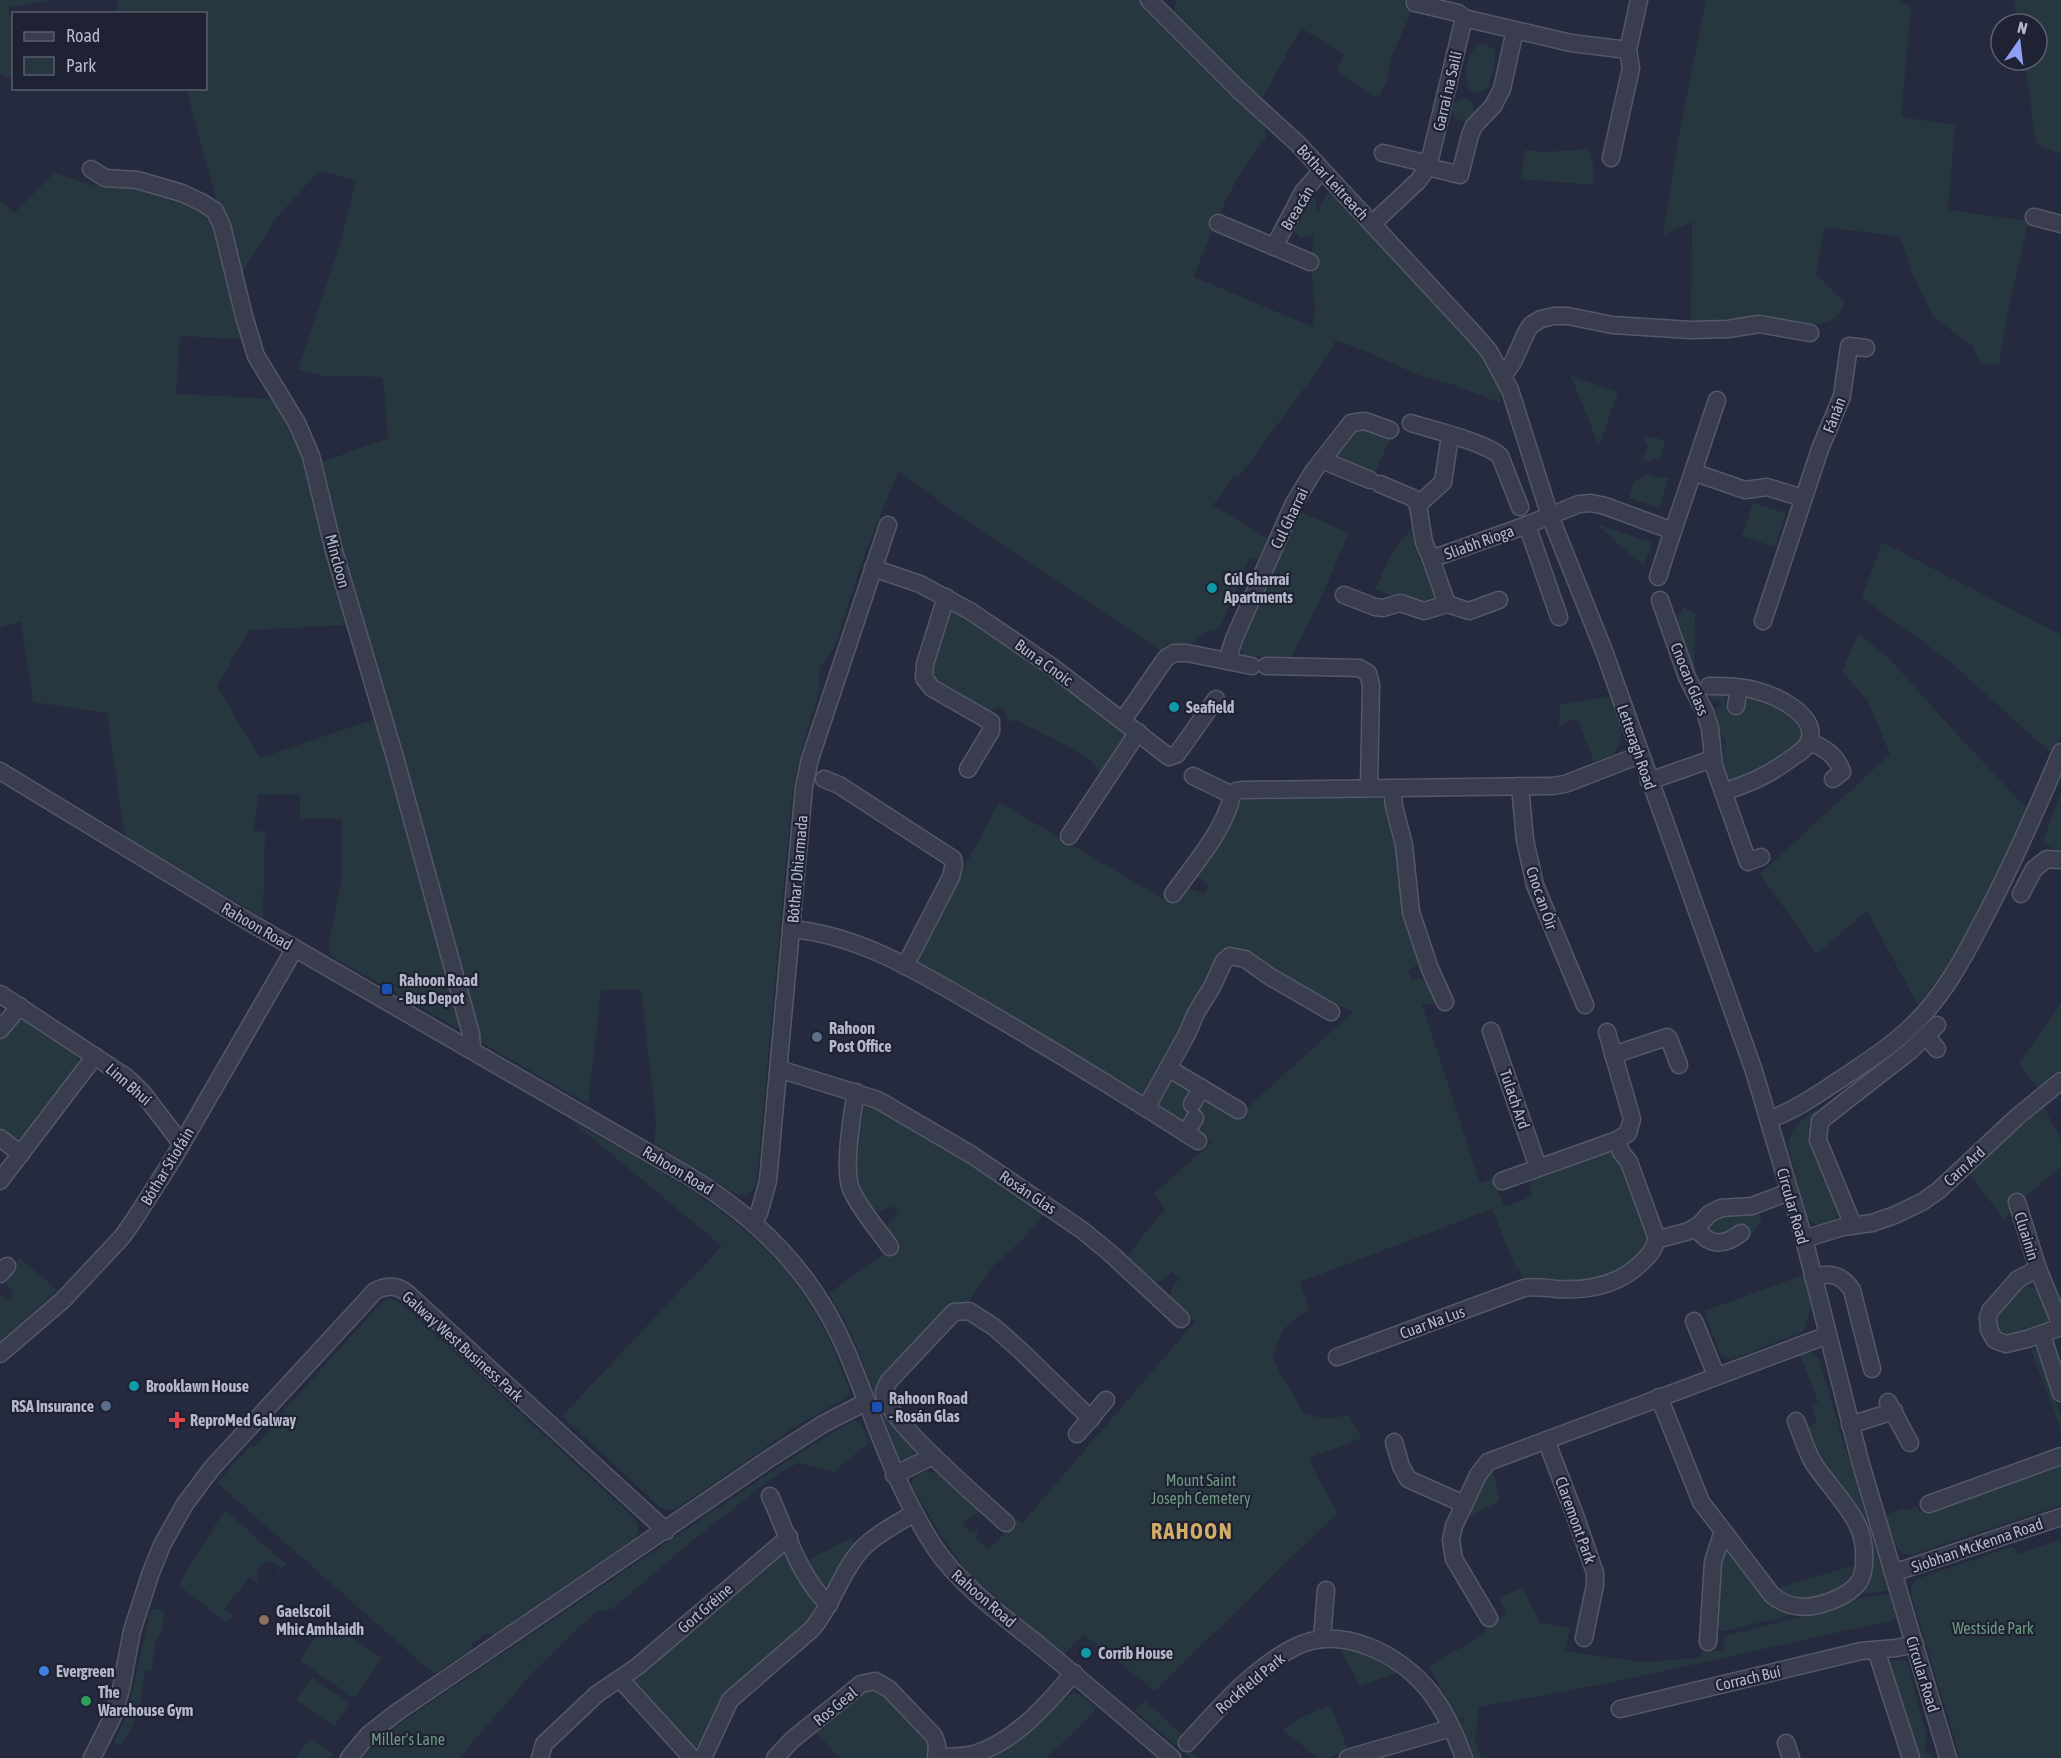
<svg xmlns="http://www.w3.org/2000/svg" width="2061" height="1758" font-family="'Asap Condensed',sans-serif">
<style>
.green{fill:#27373f;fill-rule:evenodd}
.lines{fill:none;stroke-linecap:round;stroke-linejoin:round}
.minor-casing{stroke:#545869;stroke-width:19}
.minor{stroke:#393d4e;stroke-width:16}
.culture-dot{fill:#0f9aa8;stroke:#1e2233;stroke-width:2}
.transit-dot{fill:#1a4fb4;stroke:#1e2233;stroke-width:2}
.service-dot{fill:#5c6f8a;stroke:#1e2233;stroke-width:2}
.health-dot{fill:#e0444e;stroke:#1e2233;stroke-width:2}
.education-dot{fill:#8d6e63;stroke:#1e2233;stroke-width:2}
.shop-dot{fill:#3f7fe0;stroke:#1e2233;stroke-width:2}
.leisure-dot{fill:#2e9e5b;stroke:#1e2233;stroke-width:2}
.labels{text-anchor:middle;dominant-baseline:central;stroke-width:4.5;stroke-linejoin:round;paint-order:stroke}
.street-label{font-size:16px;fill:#b5b8c9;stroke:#1e2233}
.poi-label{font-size:16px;font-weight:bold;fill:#b5b8c9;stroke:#1e2233;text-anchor:start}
.park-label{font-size:16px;fill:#6d9981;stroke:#1e2233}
.district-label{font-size:22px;font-weight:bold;letter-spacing:1.5px;fill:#d1ad67;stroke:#1e2233}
</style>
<rect width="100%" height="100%" fill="#252a3e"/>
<!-- green -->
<g class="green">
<path d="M0,0h50l-42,8 5,15v56l-13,-5z"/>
<path d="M119,0h1021l90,89 37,31 -2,12 1,6c-34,40 -54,91 -72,139l119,50 2,-19 -4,-39 2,-34 -13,3 -9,-10 2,-5 6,-2 5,-10 -2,-6 8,-13 6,8 1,14 11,-23 36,32 106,114 31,49 -1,17 -43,-17 -39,-11 -48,-22 -34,-13 -8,16 -90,122 -4,-2 -21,29 55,34 -10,21 -8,-3 -30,71 -17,5 -16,14 -20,-3 -6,7 -218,-147 -45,-33 -35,88 -29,90 -13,16 -2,11 1,14 -15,48 -11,43 -2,17 -35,380 -4,13 -10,4 -7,-1 -82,-51 2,-20 -15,-133h-40l-13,114 -258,-149 -1,-13 13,-64v-59h-42v-25h-41l-6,36 12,2 -2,86 -138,-81 -18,-124 -74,-11 -12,-81 -21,7v-428l14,13 40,-40 39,12 46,3 32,9 29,12 17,-7 -31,-113 20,-1v-74l-90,-1zM320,170l36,11 -16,64 -42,125 27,6 58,1 5,61 -66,24 -29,-62 -117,-6 4,-58 78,4 -12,-34 -3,-35 33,-53zM350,625l10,48 15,46 -115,39 -43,-72 32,-56z"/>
<path d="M1178,0h239l-26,57 -4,23 -9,18 -41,-27 7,-17 -43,-26 -38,69c-14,-10 -50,-33 -52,-49l-36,-35 -1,-6z"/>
<path d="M1706,0h194l11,7 -10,110 54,8 -7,85 81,11 -19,80 -11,63 -19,-1 -8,-18 -39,-28 -22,-46 -8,-26 -7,-9 -72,-9 -8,48 29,27c-2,6 -5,12 -10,16 -18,14 -116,5 -144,5l1,-101 -29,13 16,-101z"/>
<path d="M2014,0h47v154l-25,-10 -11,-84h12v-36h-18z"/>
<path d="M1484,43l11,7v16l-8,23 -10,4 -8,-4c-6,-15 -3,-42 15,-46z"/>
<path d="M1465,97c12,7 11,15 4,25l-12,-3 -6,-7c2,-9 5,-13 14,-15z"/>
<path d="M1588,149l5,15 1,21 -73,-6 4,-29c21,3 42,1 63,-1z"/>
<path d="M1571,376l47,16 -18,52 -3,-3z"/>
<path d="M1355,427l37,8 -19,41 -38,-19z"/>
<path d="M1650,436l15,5 -6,19 -6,-2 -5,4 -6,-2 6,-16 -5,-4z"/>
<path d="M1650,473l6,4 13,1 -10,30 -30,-10 5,-16z"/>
<path d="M1753,503l33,10 -11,34 -33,-11z"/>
<path d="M1299,511l50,22 -28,65 -30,60 -47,-2 -4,-7z"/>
<path d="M1596,524l56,19 -8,23z"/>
<path d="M1413,525l6,33 16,33 -1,7 -7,4h-7l-17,-7 -11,1 -17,-7 20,-42 4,-2 3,-7h3z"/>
<path d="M1882,542l179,93v100l-9,19 -104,-94 -86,-62z"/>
<path d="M1684,607l11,7 -1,59 -18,-54z"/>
<path d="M951,610h5l93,62 78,63 -26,40 -10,-14 -31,-19 -44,-22 -3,2 -7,-4v-5l-7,-5 -13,5 -53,-33 -3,-9 17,-57z"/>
<path d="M1858,634l31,24 56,63 82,88c-31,68 -60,138 -109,196l-51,-94 -50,43 -57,-80 130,-120 -22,-53 -26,-29z"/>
<path d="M1711,693h19l2,4h-7v8l17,3 4,-8 7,-4 29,11 24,22 -4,14 -31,26 -38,14 -7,-8 -6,-21 4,-1 -2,-8 4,-1 -1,-7h-4l-6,-29 6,-2 -2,-7 -6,3 -4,-7z"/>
<path d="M1613,696c5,20 15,40 0,59l-19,7 -17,-44 -18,8 1,-21z"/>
<path d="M2061,792v60l-19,-9z"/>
<path d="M1375,796l6,1 6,6 33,160 -12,8 4,9 12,-2 4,2 12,25 -18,-1 58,179 13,-5 12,29 27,-11 -3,-13 2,-5 73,-28 14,8 7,8 21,65v11l-3,8 -15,16 -33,15 -70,1 -5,-13h-4l-24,-60 -192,73 9,27c-25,16 -30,23 -36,51l31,54 23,5 22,-4 13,23 -53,20 14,30 15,24 -183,179 -71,-56 -20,19 -94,-79 -29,-39 -30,-51 2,-7c7,-6 16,-9 23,-4l4,-3 41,39 -15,11 -3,5 8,6h8l-3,5 12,12 30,-30 4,4 173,-201 -26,-23 2,-9 8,-11 -7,-7c-4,3 -8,8 -12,9 -12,2 -25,-17 -33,-24l31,-41 8,-6 -12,-16 57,-51 -9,-6 -14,-16 -7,2 -25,-18 13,-25 5,-1 15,9 1,8 11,9 7,-4 29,16 116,-105 -38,-17 -75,-45 -92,142 -8,3 -222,-130 -2,-6 43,-85 12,-19 28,-53 164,97 3,-3 23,-8 16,6 4,-8 -11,-8v-11l38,-53 3,-12 5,-5z"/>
<path d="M2061,1003v67l-23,19 -19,-26z"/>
<path d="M15,1020l3,2 8,-1 51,34 1,6 4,3 -62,79 -20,-10v-94z"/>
<path d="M868,1105l60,31 118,76 -25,29 -26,23 -26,37 -14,2 -72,76 30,68 1,7 -8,5 -7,-1 -47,-123 -23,-42 68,-48 -11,-17 3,-7 9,-7 -6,-8 -12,6 -9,-4 -17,-31 6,-68z"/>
<path d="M2044,1108l17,32v27l-37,30 -20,22 -35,-45 33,-33z"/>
<path d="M1817,1109l3,5 19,99 -4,8 -19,4 -8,-5 -20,-75c3,-19 14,-26 29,-36z"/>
<path d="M569,1119c91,53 188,97 245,191 15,25 25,52 35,79v5l-5,5 -46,26 -125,86 -13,-4 -98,-91 160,-170z"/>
<path d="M1758,1212l4,7 -12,17 -9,-9 -10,6 -21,3 -5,-6c12,-18 32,-16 53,-18z"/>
<path d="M19,1258l39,32 -58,51v-46l8,5 6,-7c-14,-16 -8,-19 5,-35z"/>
<path d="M1806,1274l8,33 -4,4 -7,21 -68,26 -8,1 -6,-3 -17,-45z"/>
<path d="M2025,1285l15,5c4,11 13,22 6,34l-32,14 -15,-2 -8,-16 24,-31z"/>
<path d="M393,1299l8,4 230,212c7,7 10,15 4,23l-142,97 -5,-2 -16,11v5l-38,25 -217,-191 33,-37h5l15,-16v-4l111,-123 4,-3z"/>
<path d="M2030,1347l6,1 25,68v14z"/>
<path d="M1804,1353l9,1 6,5 69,231 -36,6 16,-33 -49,-100 -12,-33 2,-4 8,-5 -5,-15 6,-4 -18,-48z"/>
<path d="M854,1420l7,3 8,20 -36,29 -34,-9 -19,9 -88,69 -80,68 -15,2 -62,59 -76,88h-97l16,-18 24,-18 394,-267z"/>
<path d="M2061,1462v43l-150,50 -9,-1 -7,-8 -10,-31 19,-7 2,3 11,-4 3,5z"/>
<path d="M1492,1467l8,34 -38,19z"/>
<path d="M226,1511l60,53 -8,9 1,-6c-5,-6 -11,-6 -17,-4l-5,8 2,13 -9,-7 -26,32 9,7 -7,6 -48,-37 44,-71z"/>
<path d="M851,1538l3,5 -24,39 -4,4 -6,-2 -14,-23z"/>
<path d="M2061,1540v218h-101l-49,-164v-8l6,-7 11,-4 83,-28 4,2 2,5z"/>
<path d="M1729,1551l32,38 49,21 -85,21h-4l-5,-7 4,-70z"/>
<path d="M778,1554l10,2 27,45 1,11 -116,135h-8l-58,-64 -1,-5z"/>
<path d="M1855,1565c-5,20 -32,36 -53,34 -9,0 -18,-5 -25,-11z"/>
<path d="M1522,1587l18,36 30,5 -5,23 76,11 60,-4 1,-8 21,1 2,-15 92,-23 31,-13 41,-6 7,23 -2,3 -285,63 -130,24 -4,34 6,16 2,1h-8l-14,-34 5,-3 -3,-4 -5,2 -29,-53 55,-32 2,-8 20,-12 -7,-15z"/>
<path d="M154,1609h6l5,4 -4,20 -5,7 -5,31 -6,-1c-4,32 -5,49 -25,76l-6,-4 11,-23 5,-17 20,-89z"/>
<path d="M327,1620l55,38 -28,40 -54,-37z"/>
<path d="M1339,1647l23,5 36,21 -38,13z"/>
<path d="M1899,1659l8,2 20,77 -3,9 3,7 5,-1 1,5h-17l-28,-95z"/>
<path d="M312,1677l38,27 -16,22 -38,-26z"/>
<path d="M863,1690h16l48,47 2,7 -2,14h-87l-27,-29z"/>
<path d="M1074,1693l5,1 17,13 -3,7 -47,44h-61l52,-34 32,-29z"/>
<path d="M1145,1701l38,34 -3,4v4l18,15h-7l-56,-47z"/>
<path d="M1330,1705l18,44 -19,9h-10l-37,-28 16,-11z"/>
<path d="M310,1738l23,15 -4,5h-33z"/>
</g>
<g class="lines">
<!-- minor casing -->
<g class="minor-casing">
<g id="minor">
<path d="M1149,0l91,91 58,53 178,192 13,15 21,39 40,126 54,135 149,417 51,171 56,222 88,297"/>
<path d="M1415,3l43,10 6,5 107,25 57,7"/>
<path d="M1383,153l46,11"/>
<path d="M1611,158l20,-90 -3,-18 11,-50"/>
<path d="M1428,167l32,8 10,-40 4,-9 19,-20 9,-17 13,-59"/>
<path d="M91,169l14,9 32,2 45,13 21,10 12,8 7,15 22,90 12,40 41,67 14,33 23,95 62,210 75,273 1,16"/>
<path d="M2034,217l27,7"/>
<path d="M1218,223l92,39"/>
<path d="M1372,224l46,-43 10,-14 36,-149"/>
<path d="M1274,247l29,-55 19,-22"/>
<path d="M1503,376l10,-14 14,-31 4,-6 10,-6 13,-3h14l44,9 79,5 37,-1 31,-5 51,9"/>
<path d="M1411,423c22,7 74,19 89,33l20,51"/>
<path d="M1450,436l-7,46 -25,23 6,37 7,17 96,-34 52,-21 12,-1 14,3 68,25 20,-59 52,18 22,-3 36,11"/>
<path d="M1322,460l48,20"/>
<path d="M1693,472l24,-72"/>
<path d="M1380,484l33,14 5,7"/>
<path d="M1527,525l32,92"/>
<path d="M873,568l47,16 50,27 81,55 118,91 8,-3 39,-55"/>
<path d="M1658,577l15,-46"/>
<path d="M1344,595l31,12 8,1 17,-5 24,8 23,-7 -16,-45"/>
<path d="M946,597l-21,67 -1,14 8,10 59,34v9l-23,38"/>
<path d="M1660,600l27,77 18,35 5,16 4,38 34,96 13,-5"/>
<path d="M1447,604l22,7 30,-11"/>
<path d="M1763,621l57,-172 22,-53 7,-50 17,2"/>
<path d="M1227,661l7,-22 59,-134 20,-33 38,-49 14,-2 25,9"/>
<path d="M1266,666l93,2 9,5 3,12 -2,103"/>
<path d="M1709,686c15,0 31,0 45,4 21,5 65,25 55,51 -3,8 -10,12 -16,16 -24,18 -42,26 -70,35"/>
<path d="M1736,706l3,-18"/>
<path d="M1123,720l43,-62 8,-5h13l65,13"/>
<path d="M1809,741c16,8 27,13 33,31l-9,7"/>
<path d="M0,771l237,144 450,260c70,42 127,99 159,175 29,68 47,134 89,198 28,41 71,70 109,101 43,36 85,72 128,109"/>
<path d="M1193,776l39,19 4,-4 6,-1 311,-4 12,-2 75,-29"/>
<path d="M824,779l15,6 114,74 1,5 -3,13 -46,89"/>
<path d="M1649,781l63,-22"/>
<path d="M1520,786l5,54 10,45 50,120"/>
<path d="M1392,788l2,18 10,39 7,67 19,57 15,33"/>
<path d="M1069,836l69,-104"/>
<path d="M1173,894c20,-28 53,-66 59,-99"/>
<path d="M2021,894l13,-25 13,-10 14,1"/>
<path d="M791,929c69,6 129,44 188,78 74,43 147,88 219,134"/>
<path d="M0,994l126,83 16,15 39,51"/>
<path d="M0,1030l20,-24"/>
<path d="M1491,1031l47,136"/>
<path d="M1926,1036l11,13"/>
<path d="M1613,1055l54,-18 2,2 10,26"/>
<path d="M1168,1068l70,42"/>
<path d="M779,1069l99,31 94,55 110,75 28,23 71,66"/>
<path d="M856,1092c-4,21 -13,78 -5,97 9,21 26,39 39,58"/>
<path d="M1192,1104l10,-16"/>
<path d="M1146,1108l41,-74 9,-21 16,-26 12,-26 6,-5 15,3 24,17 62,36"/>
<path d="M1770,1119c26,-9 48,-25 71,-40 25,-17 51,-33 73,-55 28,-27 48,-63 66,-98 30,-56 56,-115 81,-174"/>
<path d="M1186,1133l9,-15"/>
<path d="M0,1138l21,16"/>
<path d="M0,1181l95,-125"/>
<path d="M1502,1181l115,-41 11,-7 4,-14 -25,-87"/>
<path d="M2017,1202l21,67 23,56"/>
<path d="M753,1221l6,-8 9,-32 36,-394 6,-28 78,-234"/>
<path d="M1853,1225l-35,-85 2,-19 90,-70 27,-26"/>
<path d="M1696,1227c12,19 27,20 45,6"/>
<path d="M1804,1239l39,-12 29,-4 23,-8 27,-13 16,-11 79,-74 44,-36"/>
<path d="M1656,1240l33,-9 11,-7 9,-10 12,-6 31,-2 37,-14"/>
<path d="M2038,1269l-20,10 -28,32 -2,7 1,12 6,10 11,4 21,-5 34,-12"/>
<path d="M0,1274l7,-8"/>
<path d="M1813,1277c18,-5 29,-2 39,13l20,79"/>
<path d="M1694,1321l22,54"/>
<path d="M2042,1335l19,58"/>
<path d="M0,1354l63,-54 59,-63 12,-17 39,-61 122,-211"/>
<path d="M1337,1357l187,-69c11,-2 22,0 33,1 31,2 60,-3 83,-25 9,-8 17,-17 16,-28l-27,-74 -8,-10 -4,-12"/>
<path d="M1659,1397l42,105 71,93c20,16 41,14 64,4 9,-4 17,-9 23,-17 7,-11 6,-32 3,-45 -5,-23 -35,-53 -48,-73 -8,-13 -12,-29 -18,-43"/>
<path d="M1888,1402l22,41"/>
<path d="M1850,1425l44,-14"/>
<path d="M1077,1434l29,-34"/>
<path d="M1546,1440l30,78 19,55v12l-11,53"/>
<path d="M1394,1442l7,24 7,13 56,25"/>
<path d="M894,1475l39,-19"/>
<path d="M770,1496c17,37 29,81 59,109"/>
<path d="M1929,1504l132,-48"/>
<path d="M1006,1523c-22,-20 -120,-104 -122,-129 0,-5 3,-9 5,-13l65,-69 15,-1 25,16 27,24 70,68"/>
<path d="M1893,1573l168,-56"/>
<path d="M1489,1618l-35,-59 -3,-19 3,-14 24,-51 10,-13 340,-127"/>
<path d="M1322,1639l4,-49"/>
<path d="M1708,1642l5,-80 10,-31"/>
<path d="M1876,1650l35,108"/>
<path d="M620,1679l72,79"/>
<path d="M1620,1709l241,-58 35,-3 19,-4"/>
<path d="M1187,1743c31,-34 64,-73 106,-95 48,-25 107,6 138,45 14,19 25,42 33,65"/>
<path d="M1786,1743l5,15"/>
<path d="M937,1757c12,0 25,0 37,-3 41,-12 73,-50 100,-81"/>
<path d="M92,1758l22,-44 7,-25 11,-58 18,-56 12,-30 23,-41 27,-36 163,-177c12,-6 22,-6 32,2l259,238"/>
<path d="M349,1758l19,-23 28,-22 374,-255 53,-34 43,-22"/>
<path d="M540,1758l4,-14 53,-50 41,-28 151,-129"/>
<path d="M703,1758l27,-58 82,-71c21,-25 29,-57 49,-79 13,-15 36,-26 53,-37"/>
<path d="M775,1758l17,-18 69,-56 14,-3 14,8 45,47 3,9 -1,13"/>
<path d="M1348,1758l103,-30"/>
</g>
</g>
<!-- minor -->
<use href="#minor" class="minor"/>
</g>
<!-- markers -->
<g class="culture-dot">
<circle cx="1212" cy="588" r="6"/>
<circle cx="1174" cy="707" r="6"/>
<circle cx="134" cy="1386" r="6"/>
<circle cx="1086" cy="1653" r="6"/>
</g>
<g class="transit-dot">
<rect x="381" y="983" width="12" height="12" rx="3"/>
<rect x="871" y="1401" width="12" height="12" rx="3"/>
</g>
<g class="service-dot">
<circle cx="817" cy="1037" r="6"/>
<circle cx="106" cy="1406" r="6"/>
</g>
<path class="health-dot" d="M174 1411h6v6h6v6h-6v6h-6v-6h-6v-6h6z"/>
<circle class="education-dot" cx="264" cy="1620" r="6"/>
<circle class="shop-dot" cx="44" cy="1671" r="6"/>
<circle class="leisure-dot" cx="86" cy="1701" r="6"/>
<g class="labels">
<!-- street labels -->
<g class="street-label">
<text transform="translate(1447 91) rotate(-77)">Garraí na Sailí</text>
<text transform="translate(1333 182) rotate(47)">Bóthar Leitreach</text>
<text transform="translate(1297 208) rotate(-59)">Breacán</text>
<text transform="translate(1834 415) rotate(-69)">Fánán</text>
<text transform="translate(1289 518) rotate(-64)">Cul Gharrai</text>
<text transform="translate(1479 542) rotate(-20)">Sliabh Rioga</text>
<text transform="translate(338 561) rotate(75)">Mincloon</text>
<text transform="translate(1044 662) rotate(36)">Bun a Cnoic</text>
<text transform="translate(1690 679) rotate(68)">Cnocan Glass</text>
<text transform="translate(1637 747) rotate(71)">Letteragh Road</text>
<text transform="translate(797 869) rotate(-85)">Bóthar Dhiarmada</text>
<text transform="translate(1542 898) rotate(71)">Cnoc an Óir</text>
<text transform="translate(257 926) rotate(30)">Rahoon Road</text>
<text transform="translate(129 1084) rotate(41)">Linn Bhuí</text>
<text transform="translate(1515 1099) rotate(71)">Tulach Ard</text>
<text transform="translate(167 1166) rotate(-59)">Bóthar Stiofáin</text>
<text transform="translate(1964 1166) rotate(-43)">Carn Ard</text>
<text transform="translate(678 1170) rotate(31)">Rahoon Road</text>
<text transform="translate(1028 1192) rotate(34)">Rosán Glas</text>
<text transform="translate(1793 1206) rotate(74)">Circular Road</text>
<text transform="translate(2027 1236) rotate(73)">Cluainin</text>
<text transform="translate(1432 1322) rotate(-20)">Cuar Na Lus</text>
<text transform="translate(463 1346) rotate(42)">Galway West Business Park</text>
<text transform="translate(1576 1520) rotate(70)">Claremont Park</text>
<text transform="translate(1977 1545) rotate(-19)">Siobhan McKenna Road</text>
<text transform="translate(984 1598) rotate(41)">Rahoon Road</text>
<text transform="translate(705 1608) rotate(-41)">Gort Gréine</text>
<text transform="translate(1923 1674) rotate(73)">Circular Road</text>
<text transform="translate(1748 1678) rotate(-13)">Corrach Buí</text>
<text transform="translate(1250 1683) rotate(-40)">Rockfield Park</text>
<text transform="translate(835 1706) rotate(-39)">Ros Geal</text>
</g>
<!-- poi labels -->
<g class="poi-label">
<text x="1224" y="579">Cúl Gharraí<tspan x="1224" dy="18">Apartments</tspan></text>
<text x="1186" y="707">Seafield</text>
<text x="399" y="980">Rahoon Road<tspan x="399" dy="18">- Bus Depot</tspan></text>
<text x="829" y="1028">Rahoon<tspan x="829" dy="18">Post Office</tspan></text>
<text x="146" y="1386">Brooklawn House</text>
<text x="889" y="1398">Rahoon Road<tspan x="889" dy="18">- Rosán Glas</tspan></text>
<text x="94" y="1406" text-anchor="end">RSA Insurance</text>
<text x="190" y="1420">ReproMed Galway</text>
<text x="276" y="1611">Gaelscoil<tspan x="276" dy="18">Mhic Amhlaidh</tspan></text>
<text x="1098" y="1653">Corrib House</text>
<text x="56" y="1671">Evergreen</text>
<text x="98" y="1692">The<tspan x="98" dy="18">Warehouse Gym</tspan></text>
</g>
<!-- park labels -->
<g class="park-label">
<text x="1201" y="1480">Mount Saint<tspan x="1201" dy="18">Joseph Cemetery</tspan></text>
<text x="1993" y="1628">Westside Park</text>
<text x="408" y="1739">Miller's Lane</text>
</g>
<!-- district labels -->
<g class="district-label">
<text x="1192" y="1531">RAHOON</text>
</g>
</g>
<!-- legend -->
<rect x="12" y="12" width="195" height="78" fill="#1e2233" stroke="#5a5e6f" stroke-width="1.5"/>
<rect x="24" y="32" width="30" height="9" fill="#393d4e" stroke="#5a5e6f" stroke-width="1.5"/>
<text x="66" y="42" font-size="18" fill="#b5b8c9">Road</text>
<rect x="24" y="57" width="30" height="18" fill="#27373f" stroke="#5a5e6f" stroke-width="1.5"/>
<text x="66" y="72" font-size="18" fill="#b5b8c9">Park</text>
<!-- north arrow -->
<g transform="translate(2019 42) rotate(14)"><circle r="28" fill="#1e2233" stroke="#5a5e6f" stroke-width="1.5"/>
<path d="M0-4.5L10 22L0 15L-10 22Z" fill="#8e9ff4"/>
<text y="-9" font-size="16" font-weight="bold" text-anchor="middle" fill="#b5b8c9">N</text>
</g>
</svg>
